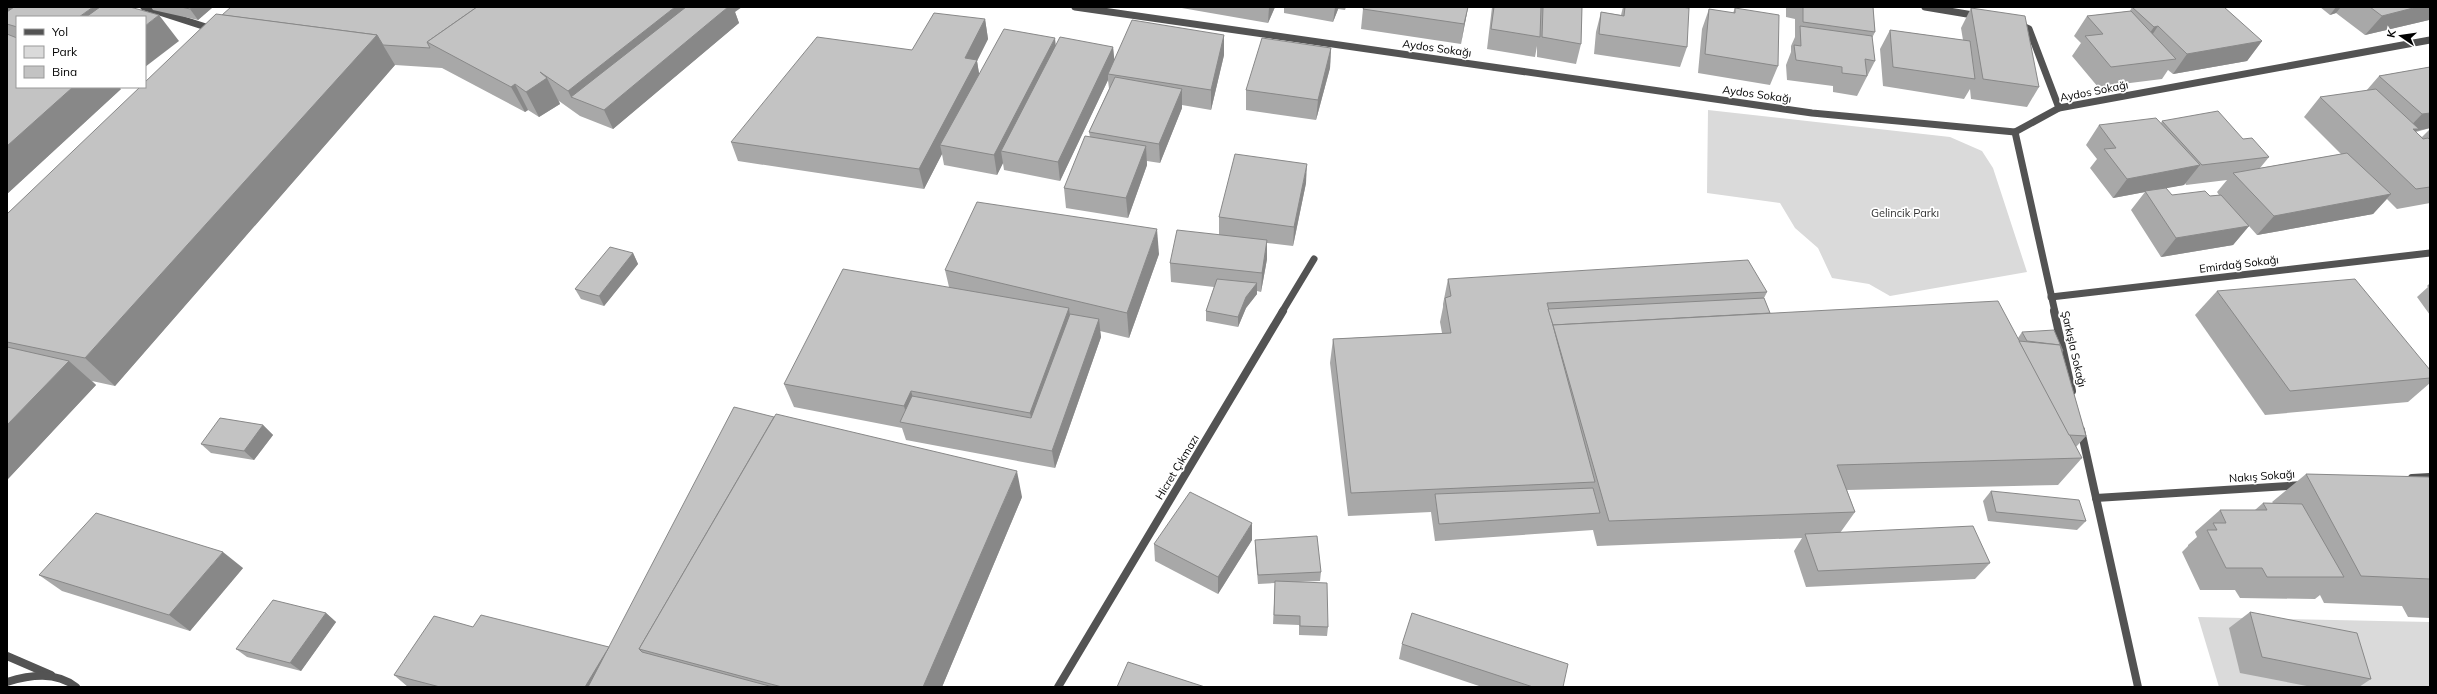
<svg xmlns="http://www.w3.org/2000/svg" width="2437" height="694" font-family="Mulish,sans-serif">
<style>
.green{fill:#dadada}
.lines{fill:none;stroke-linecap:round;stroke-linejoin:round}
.minor-far1{stroke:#535353;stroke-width:7}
.minor{stroke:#535353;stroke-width:8}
.tertiary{stroke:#535353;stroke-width:8}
.wall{fill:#a8a8a8;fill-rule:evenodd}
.shaded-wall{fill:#888}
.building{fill:#c3c3c3;stroke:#888}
.labels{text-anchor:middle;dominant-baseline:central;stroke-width:3.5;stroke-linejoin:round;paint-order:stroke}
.street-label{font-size:11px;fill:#000;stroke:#fff}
.park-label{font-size:11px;fill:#313131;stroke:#fff}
</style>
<rect width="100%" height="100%" fill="#fff"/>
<!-- green -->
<g class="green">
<path d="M1708,110l242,27 32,14 11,17 34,104 -137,24 -21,-12 -37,-6 -14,-30 -23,-20 -15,-25 -73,-10z"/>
<path d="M2198,617l232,5v65h-211z"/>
</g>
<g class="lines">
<!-- minor-far1 -->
<g class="minor-far1">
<path d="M144,7l68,22"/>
<path d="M1075,7l737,106 203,19 44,-24 371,-68"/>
<path d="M1925,7l54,9"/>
<path d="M2018,24l11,5 30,79"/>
<path d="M2015,132l40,180"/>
<path d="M2051,297l379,-44"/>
<path d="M1282,312l32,-53"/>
</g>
<!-- minor -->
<g class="minor">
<path d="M2054,311l18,80"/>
<path d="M2081,430l57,257"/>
<path d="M2412,478l18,-1"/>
<path d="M2096,498l207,-13"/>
<path d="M1058,687l225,-376"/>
</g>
<!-- tertiary -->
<g class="tertiary">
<path d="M7,656l44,19"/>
<path d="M7,682c23,-7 49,-11 69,5"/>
</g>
</g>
<!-- wall -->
<g class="wall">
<path d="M7,7l172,34 -162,-24v70l104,2 -114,105z"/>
<path d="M151,7h62l-15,13 -45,-10z"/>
<path d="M1176,7h99l-7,16z"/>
<path d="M1284,7h62l-1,3 -7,-1 -5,13 -49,-9z"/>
<path d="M1468,7l-7,37 -100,-15 2,-20z"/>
<path d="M1492,7h90l-1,37 -5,20 -39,-7v-11l-2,11 -48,-8z"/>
<path d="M1623,7h58l6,40 -7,20 -86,-13 2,-22 5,-20 20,3z"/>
<path d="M1786,7h87l2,25 -3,6 3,23 -18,35 -24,-4v-6l-46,-6 -1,-15 5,-13v-6l4,-9v-18l-9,-2z"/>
<path d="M2132,7l130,34 -15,20 -74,13 -5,-4 -6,9 -64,8 -26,-31 9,-13 -7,-7 13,-20 43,-5z"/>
<path d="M2320,7h110l-1,13 -64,15 -29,-22 -6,2z"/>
<path d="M1735,8l43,58 -8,19 -72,-12 4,-44 7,-20 24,4z"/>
<path d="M1971,8l68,79 -12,20 -56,-8 -1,-10 -6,10 -81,-13 -3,-37 10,-19 73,10 -2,-12z"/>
<path d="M735,12l4,11 -126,106 -33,-13 -21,-15 1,3 -21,13 -11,-7 -3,2 -83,-44 -47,-3 -280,321 -23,-5 4,4 -89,95v-266l215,-199z"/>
<path d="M985,19l3,20 -11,22 2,13 76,-29 58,2 1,13 110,-25v20l-13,55 -29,-5v3l-22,55 -13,-2v4l-19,53 -62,-10 -2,-20 26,-51 -1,-5 20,-43 -1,-9 -48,101 -56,-11 -1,-7 -6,12 -53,-10 -2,-11 -18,35 -186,-28 -7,-19z"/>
<path d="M1331,48l-1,20 -14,52 -70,-10v-20z"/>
<path d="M2430,67v61l-14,4 6,5 8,-8v74l-33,6 -10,-10 -14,15 -116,21 -8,-9 -16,19 -72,12 -30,-47 14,-18 -32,6 -23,-30 7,-9 -11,-14 13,-20 62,-2 1,-2 81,18 26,18 -9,11 81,-14 -37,-37 16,-20 46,-6 13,-15zM2227,180l-10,12 2,3 -9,1 -38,-1 -14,-6 26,-4 1,-2 1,2z"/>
<path d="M1306,183l-13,63 -26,-3v16l-6,33 -4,-1v3l-11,14 -8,19 -32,-6v-10l8,-24 -43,-5 -1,-19 49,-28v-18z"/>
<path d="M633,253l5,11 -34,42 -23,-7 -6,-10z"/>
<path d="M1159,254l-30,84 -29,-7 1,6 -46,131 -149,-28 -4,-12 -108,-21 -10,-23 165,-97 -4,-17z"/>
<path d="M1448,279l319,13 -3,6 6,15 248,25 4,-6 41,19 -1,1 24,84 -10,11 6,11 -24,27 -211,5 8,22 -15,21 150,30 -15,16 -169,8 -12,-36 8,-13 -205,8 -4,-16 -158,11 -4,-29 -83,4 -18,-153 3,-24 109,-6 -2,-11 3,-15v-3z"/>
<path d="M2430,283v32l-13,-18 11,-10 -1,-1z"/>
<path d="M2217,291l213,79v13l-22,19 -143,13 -70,-100z"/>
<path d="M263,425l10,10 -19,25 -43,-7 -10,-9z"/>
<path d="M2306,474l124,5v139l-22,-1 -6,-11 -78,-3 -4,-8 -5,4 -75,-1 -5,-8h-35l-18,-38 6,-6v-1l9,-8 -2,-5 25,-22h35l8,-7h10l-1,-1z"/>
<path d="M1991,491l95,30 -9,9 -89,-9 -5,-20z"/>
<path d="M1022,497l-80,190h-534l-14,-12 79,-48 136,20z"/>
<path d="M1252,540l-34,54 -63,-33 -1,-17z"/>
<path d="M1255,540l66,32 -1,9 -23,1 31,45 -1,9 -28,-1v-10l-26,-1 2,-41 -17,1 -3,-35z"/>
<path d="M243,568l-53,63 -128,-40 -23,-16z"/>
<path d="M2250,612l121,67 -12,8h-47l-72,-14 -11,-45z"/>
<path d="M326,613l10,9 -35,49 -54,-14 -11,-8z"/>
<path d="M1402,644l161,43h-81l-83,-28z"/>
</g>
<!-- shaded-wall -->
<g class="shaded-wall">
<path d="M7,7h43l-43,17z"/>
<path d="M93,7h17l8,10h-39z"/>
<path d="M193,7h20l-15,13 -8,-11z"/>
<path d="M675,7h43l-147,90 -3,-6z"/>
<path d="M728,7h14l-7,5 4,11 -126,106 -9,-19z"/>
<path d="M1269,7h6l-7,16z"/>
<path d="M1335,7h4l-6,15z"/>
<path d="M1468,7l-7,37 3,-20z"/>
<path d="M2336,7h5l-5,6 -6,2z"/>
<path d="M2417,7h13v11l-1,2 -64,15 17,-19z"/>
<path d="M159,15l20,26 -34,26v-41z"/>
<path d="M985,19l3,20 -11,22 3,18 -40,66 2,9 -18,35 -5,-20 46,-111z"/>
<path d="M2158,26l-13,20 -5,1 14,-20z"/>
<path d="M377,35l18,30 -280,321 -30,-28z"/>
<path d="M1224,35v20l-13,55v-20z"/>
<path d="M1055,38l2,19 -56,94 2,12 -6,12 -3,-20z"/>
<path d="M2262,41l-15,20 -74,13 14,-20z"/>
<path d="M1113,47l2,19 -7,8v6l-48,101 -2,-19z"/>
<path d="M1331,48l-1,20 -14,52 2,-20z"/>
<path d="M547,78l13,26 -21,13 -13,-25z"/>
<path d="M515,84l13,26 -3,2 -14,-25z"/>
<path d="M73,87h46l2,2 -114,105v-48z"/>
<path d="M1182,89v19l-22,55 -1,-19z"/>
<path d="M2430,113v15l-14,3 -16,17 4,-15 18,-19z"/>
<path d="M1146,146l1,19 -19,53 -2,-20z"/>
<path d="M1307,164l-1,19 -13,63 1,-19z"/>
<path d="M2200,165l-16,20 -38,7 -1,-1v1l-32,6 14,-19z"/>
<path d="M2391,194l-18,20 -116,21 17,-19z"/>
<path d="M2249,226l-16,19 -72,12 15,-19z"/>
<path d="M1157,229l2,25 -30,84 -2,-25z"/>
<path d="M1267,240v19l-6,33 1,-19z"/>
<path d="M633,253l5,11 -34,42 -5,-10z"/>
<path d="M1257,283v11l-11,14 -8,19v-10l8,-20z"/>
<path d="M1069,308l3,24 -37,104 -5,-23z"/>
<path d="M1099,319l2,18 -46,131 -3,-17z"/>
<path d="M69,361l27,24 -89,95v-55z"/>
<path d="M911,391l7,23 -9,10 -5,-18z"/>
<path d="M263,425l10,10 -19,25 -10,-9z"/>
<path d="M1017,471l5,26 -80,190h-19z"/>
<path d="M1252,523v17l-34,54v-17z"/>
<path d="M223,552l20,16 -53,63 -21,-16z"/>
<path d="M326,613l10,9 -35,49 -11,-8z"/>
<path d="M609,647l-2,40h-22z"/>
</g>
<!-- building -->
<g class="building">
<path d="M14,7h79l-14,10h-62v10l-10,-3v-12z"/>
<path d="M100,7h30l29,8 -14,11v-9h-59z"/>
<path d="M181,7h12l-3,2z"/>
<path d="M231,7h246l-50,35 3,6 -47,-3 -6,-10 -155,-20z"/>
<path d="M477,7h198l-107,84 -28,-19 7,6 -21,14 -11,-8 -4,3 -84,-45z"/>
<path d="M686,7h42l-124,103 -33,-13z"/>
<path d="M1364,7h104l-4,17 -101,-15z"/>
<path d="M1494,7h47l-1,30 -49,-8z"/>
<path d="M1543,7h39l-1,37 -39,-7z"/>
<path d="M1625,7h56l8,1 -2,39 -88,-13 2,-22 23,4z"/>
<path d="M1803,7h70l2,25 -72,-10z"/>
<path d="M2132,7h92l38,34 -75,13 -29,-28 -4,1z"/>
<path d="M2370,7h47l-35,9z"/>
<path d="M1735,8l44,7 -1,51 -73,-12 4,-45 26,4z"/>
<path d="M1971,8l54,8 14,71 -56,-8z"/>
<path d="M2131,11l45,48 -65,8 -26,-31 18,-2 -16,-18z"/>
<path d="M934,13l51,6 -20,39 12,2 -58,109 -188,-27 86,-105 95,13z"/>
<path d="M216,14l161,21 -292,323 -78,-16v-128l133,-127h5v-5z"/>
<path d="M1132,20l92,15 -13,55 -103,-16z"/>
<path d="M1800,26l72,10 3,25 -10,-2 2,17 -25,-3v-6l-46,-7 -2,-15 7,1z"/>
<path d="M1004,29l51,9 -61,117 -54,-10z"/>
<path d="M1890,30l80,11 5,38 -82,-12z"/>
<path d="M7,34l10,4v49h56l-66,59z"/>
<path d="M1060,37l53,10 -55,115 -57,-11z"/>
<path d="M1262,38l69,10 -13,52 -72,-10z"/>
<path d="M2430,67v46l-8,1 -43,-38z"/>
<path d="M1115,77l67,12 -23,55 -70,-12z"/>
<path d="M2376,89l43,40h-6l10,10 5,-1 2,2v47l-14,2 -96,-92z"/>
<path d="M2218,111l25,28 9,-1 17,19 -67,8 -40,-44z"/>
<path d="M2156,118l44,47 -73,14 -23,-30 12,-1 -17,-23z"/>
<path d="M1085,136l61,10 -20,52 -62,-10z"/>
<path d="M2347,153l44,41 -117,22 -41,-43z"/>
<path d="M1235,154l72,10 -13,63 -75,-10z"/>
<path d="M2166,188l6,7 33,-4 5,5 11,-1 28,31 -73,12 -31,-47z"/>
<path d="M977,202l180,27 -30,84 -182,-43z"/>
<path d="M1177,230l90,10 -5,33 -92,-10z"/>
<path d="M610,247l23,6 -34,43 -24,-7z"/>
<path d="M1748,260l19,32 -220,11 48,179 -244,11 -18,-154 118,-6 -6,-35 6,-2 -3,-17z"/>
<path d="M843,269l226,39 -39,105 -119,-22 -7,15 -120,-22z"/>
<path d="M1217,279l40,4 -11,14 -8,20 -32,-6z"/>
<path d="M2355,279l75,91v8l-140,13 -73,-100z"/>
<path d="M1764,298l6,15 -217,12 -5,-16z"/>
<path d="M1998,301l84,157 -245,7 18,47 -246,9 -56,-196z"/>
<path d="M1070,314l29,5 -47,132 -152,-29 12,-26 119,22z"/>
<path d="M2054,330l9,21h-1l-2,-6 -33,-4 -5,-9z"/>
<path d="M2019,341l41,4 26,91 -17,-1z"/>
<path d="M7,347l62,14 -62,64z"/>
<path d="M734,407l40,10 -135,232 3,3 131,35h-185z"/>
<path d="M776,414l241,57 -94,216h-141l-143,-38z"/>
<path d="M220,418l43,7 -19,26 -43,-7z"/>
<path d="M2306,474l123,3 1,2v100l-69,-3z"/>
<path d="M1593,488l7,25 -161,11 -4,-30z"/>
<path d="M1991,491l88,9 7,21 -90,-9z"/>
<path d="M1190,492l62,31 -34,54 -64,-33z"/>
<path d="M2263,503l39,1 42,73h-77l-5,-9h-36l-19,-38h10l-4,-7h13l-6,-13h47z"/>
<path d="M96,513l127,39 -54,63 -130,-40z"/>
<path d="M1973,526l17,37 -172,8 -13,-37z"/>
<path d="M1317,536l4,36 -63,3 -3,-35z"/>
<path d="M1275,581l52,2 1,44 -28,-1v-10l-26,-1z"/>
<path d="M273,600l53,13 -36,50 -54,-14z"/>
<path d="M2250,612l107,21 14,46 -109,-22z"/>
<path d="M1412,613l156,51 -5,23h-30l-131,-43z"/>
<path d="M481,615l128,32 -24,40h-145l-46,-12 40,-59 39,11z"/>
<path d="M1128,662l77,25h-88z"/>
</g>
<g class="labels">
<!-- street labels -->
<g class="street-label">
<text transform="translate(1437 48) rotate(8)">Aydos Sokağı</text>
<text transform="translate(2094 91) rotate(-11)">Aydos Sokağı</text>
<text transform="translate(1757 94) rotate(8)">Aydos Sokağı</text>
<text transform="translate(2239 264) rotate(-7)">Emirdağ Sokağı</text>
<text transform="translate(2074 349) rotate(77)">Şarkışla Sokağı</text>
<text transform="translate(1177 467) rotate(-59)">Hicret Çıkmazı</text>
<text transform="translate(2262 476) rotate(-4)">Nakış Sokağı</text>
</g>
<!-- park labels -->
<g class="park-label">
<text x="1905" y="213">Gelincik Parkı</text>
</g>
</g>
<!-- border -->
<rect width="2437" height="694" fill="none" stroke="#000000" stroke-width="16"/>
<!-- legend -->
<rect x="16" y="16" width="130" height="72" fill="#ffffff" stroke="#999999"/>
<rect x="24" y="29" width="20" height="6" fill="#535353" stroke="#999999"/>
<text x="52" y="36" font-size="12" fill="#000000">Yol</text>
<rect x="24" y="46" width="20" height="12" fill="#dadada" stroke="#999999"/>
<text x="52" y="56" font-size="12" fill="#000000">Park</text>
<rect x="24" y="66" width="20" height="12" fill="#c3c3c3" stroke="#999999"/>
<text x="52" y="76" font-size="12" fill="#000000">Bina</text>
<!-- north arrow -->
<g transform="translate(2401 36) rotate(283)" stroke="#ffffff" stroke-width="3" paint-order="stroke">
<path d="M0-3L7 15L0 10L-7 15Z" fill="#000000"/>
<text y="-6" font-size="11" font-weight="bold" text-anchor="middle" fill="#000000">K</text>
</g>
</svg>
